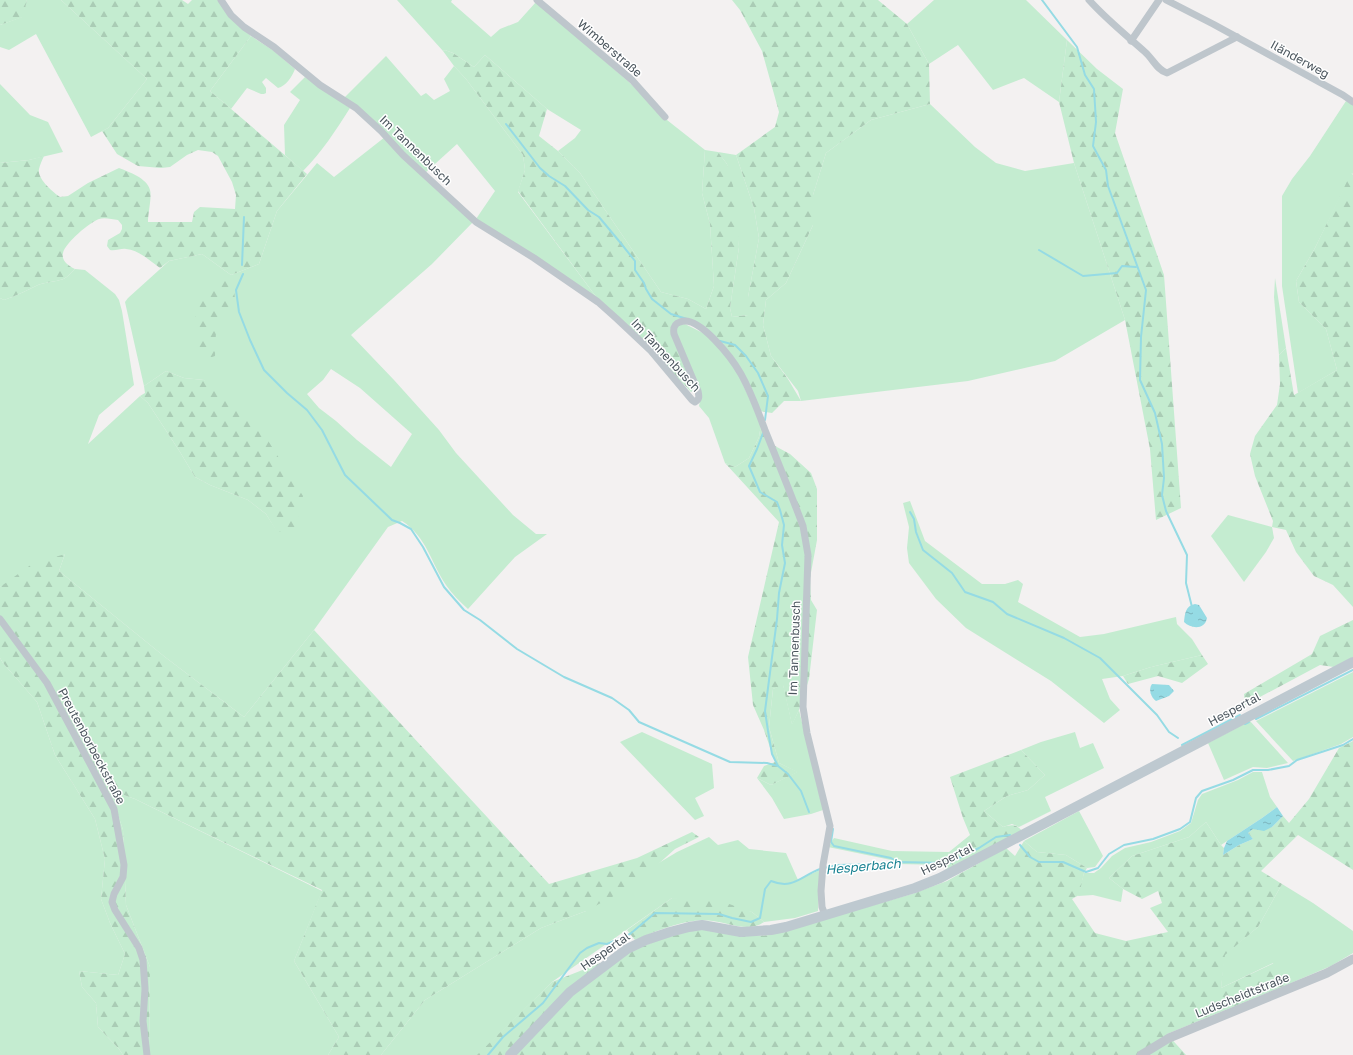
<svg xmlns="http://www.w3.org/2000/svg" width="1353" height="1055" font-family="'Golos Text',sans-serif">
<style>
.grass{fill:#c4ecd0;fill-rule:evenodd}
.forest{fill:url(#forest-firs)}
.water{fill:url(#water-ripples)}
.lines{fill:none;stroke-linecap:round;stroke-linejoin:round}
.stream{stroke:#95dbe4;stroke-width:2}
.minor{stroke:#bec6cc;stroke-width:7}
.tertiary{stroke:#bec6cc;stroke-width:9}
.secondary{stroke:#bec9d0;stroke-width:10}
.labels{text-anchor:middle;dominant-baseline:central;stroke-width:3;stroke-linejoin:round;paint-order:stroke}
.street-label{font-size:12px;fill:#4a555d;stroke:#fff}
.water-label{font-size:13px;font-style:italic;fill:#198292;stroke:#fff}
</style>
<defs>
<pattern id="forest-firs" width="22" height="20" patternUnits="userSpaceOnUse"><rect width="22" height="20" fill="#c4ecd0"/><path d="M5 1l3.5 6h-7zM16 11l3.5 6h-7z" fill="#aaccb5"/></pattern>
<pattern id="water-ripples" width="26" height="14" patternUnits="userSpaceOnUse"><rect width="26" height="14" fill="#95dbe4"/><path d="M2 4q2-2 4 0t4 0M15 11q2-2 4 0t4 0" fill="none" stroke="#7cb4bc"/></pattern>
</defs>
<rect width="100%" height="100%" fill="#f3f1f1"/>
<!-- grass -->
<g class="grass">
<path d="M27,0h34l86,79 -39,49 -17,9 -55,-103 -27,16 -9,-3v-22l22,-8z"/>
<path d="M397,0h55l-1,2 40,35 9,-8 18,-7 18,-20 93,80 38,38 38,30 -3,43 8,31 4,62 -8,23 -18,-10 -27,-7 -81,-119 -22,-22 17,-13 6,-8 -34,-21 -62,-54 -11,12 -21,-14 -8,-3 -2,1z"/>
<path d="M934,0h92l41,40 -8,62 -35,-24 -31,12 -35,-45 -29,19 -22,-40z"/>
<path d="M251,36l23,15 21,18c-3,8 -9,17 -17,19l-12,-10 -4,4 4,6v5l-2,1h-3l-14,-6 -16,21 -21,-18z"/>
<path d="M386,56l35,40 5,-3 8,7 16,-9 -6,-12 10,-13 12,13 57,76 2,15 -7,22 79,106 -121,-79 -44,45 -81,71 43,45 45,50 17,23 57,62 23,19h11l-32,23 -47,52c-8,-7 -16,-15 -22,-24 -15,-22 -19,-48 -44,-64l-14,6 -74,103 -70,87 -79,-60 -106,-86 6,-17 -65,33v-289l4,2c12,-4 23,-10 34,-15 8,-3 15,-3 22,-5 6,-1 11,-7 15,-11l10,1 30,24 4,6 3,11 12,74 -35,30 -11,29 52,-48 8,7 32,49 15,25 15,8 38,15 18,14 11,17 -73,-151 -20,-2 -18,-7 -22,15 -19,-84 3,-4 41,-37 33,-7 29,21 28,-11 18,-53 40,-48 17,14 51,-40 -41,-39zM457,144l38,47 -19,28 -51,-46zM331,369l29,19 52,46 -21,33 -34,-27 -21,-19 -17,-13 -12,-14 16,-14z"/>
<path d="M305,77l45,31c-14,22 -28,44 -47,63l-18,-16 -1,-30 16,-25 -10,-8z"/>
<path d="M0,84l30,31 18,7 15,30 -34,8 -29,3z"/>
<path d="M1346,101l7,4v70l-1,-2 -37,75 -19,33 3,21 27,27 11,41 -39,23 -16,-107v-90l10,-17 18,-23z"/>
<path d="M930,104l45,43 21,16 29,8 49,-8 51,157 -70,41 -87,20 -167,20 -3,-10 -27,-35 -8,-31 3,-25 20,-17 27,-58v-30l13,-42 45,-33z"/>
<path d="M718,152l18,3 18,53 5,30 -11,59v18l-16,2 -2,-9 9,-61 -12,-83z"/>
<path d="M1275,278l11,70 -7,7 -5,-58z"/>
<path d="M685,324l24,12 25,29 27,59 -2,13 -10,21 -14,9 -10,-4 -16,-45 -10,-12 2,-9 -26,-67 3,-5z"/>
<path d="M910,501l15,40 57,43h23l13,-4 5,4 -5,18 62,35 24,-3 72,-17 1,7 15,15 10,16 -51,12 -28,9 -21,3 8,20 10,11 -16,13 -53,-42 -85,-53 -30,-29 -27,-36 -2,-15 2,-21 -6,-24z"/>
<path d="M1228,515l44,12 2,11 -8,14 -22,30 -33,-46z"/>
<path d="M0,658l3,5 34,39 18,53 40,64 10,40 -4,40 9,24 15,31 -7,21 -39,-4 3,16 14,16 2,24 21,22 4,6h-123z"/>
<path d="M1353,672v65l-12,7 -48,17 -37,-40z"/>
<path d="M783,684l9,40 7,-14 24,100 -12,4 -27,5 -12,-21 -15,-20 14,7 26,-13 -18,-9 -10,-36 4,-38z"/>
<path d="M1250,721l38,42 -21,5 -14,-1 -29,13 -16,-37z"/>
<path d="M642,732l70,32 2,24 -19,10 9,18 -9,4 -75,-78z"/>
<path d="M1075,732l5,16 13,-5 11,25 -59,29 6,14 -32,16 -7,-3 -9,3 -19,-16 23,-15 21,-6 17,-15 -24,-25 20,-8z"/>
<path d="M1253,772h9l8,25 7,10 -15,11 -41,27 -15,-23 -17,15 -57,19 -23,22 14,11 -2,13 -28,-7 -15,1 6,-23h10l7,-5 11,-12 13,-8 26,-6 29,-11 11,-8 7,-23 4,-6 36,-14z"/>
<path d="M110,790l25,9 187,92 -28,70 45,76 -11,18h-178l-1,-6 1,-82 -24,-62 -3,-75z"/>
<path d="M1079,811l24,45 -8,11 -8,1 -21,-13 -29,-3 -13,-11z"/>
<path d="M709,837l9,8 20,-5 11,9 37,4 12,27 22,-10 -2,41 -23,7 -31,4 -12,-10 -80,-14 -120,84 -74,73h-97l44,-55 116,-72 45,-17 -2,-3 93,-56z"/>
<path d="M834,838l58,13 57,1 -1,7 6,8 -8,3 -1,-5 -48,-1 -6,-4 -63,-13z"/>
<path d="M1282,884l31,19 40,28v22l-22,13 -47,20 -11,-23 -52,25 3,-33 34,-28z"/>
</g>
<!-- forest -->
<g class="forest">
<path d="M0,0h27l-4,17 -23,8z"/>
<path d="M61,0h121l6,4 4,-4h26l16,21 17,15 -41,55 97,83 -30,37 -18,53 -28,11 -29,-21 -33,7 -9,7c-10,-7 -21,-18 -34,-19 -4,-1 -10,2 -16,1l-3,-4 1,-6 12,-7 2,-4v-4l-4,-5c-6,-1 -14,-3 -19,-1 -9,3 -34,24 -36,34 -2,8 6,13 12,16 -4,4 -9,10 -15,11 -7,2 -14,2 -22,5 -11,5 -22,11 -34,15l-4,-2v-135l29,-3 15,-4c-2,4 -4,9 -5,13 -2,10 14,23 21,28l8,-1 20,-13 31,-15c10,4 28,10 31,22 2,7 -2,23 -2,32h44l2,-10 6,-5 35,2 1,-14 -4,-13 -14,-26 -6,-4 -14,-2 -11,5 -17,12 -9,1 -23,-2 -21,-12 -15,-23 6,-3 39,-49z"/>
<path d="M732,0h146l29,24 22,40 1,40 -59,16 -45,33 -13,42v30l-27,58 -20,17 -3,25 8,31 17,23 13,22h-17l-12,12 -13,-2 -12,-29 -50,-60 -15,-4 -6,3 -4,6 24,62 -5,3 -36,-38 -58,-56 -79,-107 7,-21 -2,-15 -57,-76 -12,-13 -11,-15 2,-1 8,3 21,14 11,-12 62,54 -8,27 19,15 22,22 81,119 27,7 18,10 8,-23 -4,-62 -8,-31 3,-43 13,2 9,12 8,29 4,54 -9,61 2,9 16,-2v-18l11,-59 -5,-30 -18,-53 39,-28 4,-15 -17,-61 -22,-41z"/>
<path d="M1067,40l30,29 26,20 -8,44 49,142 17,233 -25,12 -6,-71 -25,-129 -51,-157 -15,-61z"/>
<path d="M1351,173l2,2v432l-20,-22 -19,-9 -18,-24 -10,-22 -14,-3 1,-6 -18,-45 -5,-22 5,-18 22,-31 3,-21 -1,-29 7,-7 8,47 43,-25 -11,-41 -27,-27 -3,-21 19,-33z"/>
<path d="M223,273l10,7 3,29 -4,2 -16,20 -1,25 -12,4 -5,-7 -3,-37 7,-23z"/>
<path d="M166,371l18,7 20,2 63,59 36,57 -8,34 -18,2 -11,-18 -18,-14 -38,-15 -15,-8 -15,-25 -32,-49 -8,-7 5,-3 -1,-7z"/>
<path d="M761,424l14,22 15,8 21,19 6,16v51l-7,38 1,22 6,10 -8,69 -10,31 -7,15 -9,-40 -10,4 -4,38 10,36 19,9 -27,13 -14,-7 7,-12 11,-4 -11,-32 -11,-25 -5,-48 31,-135 -54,-59 10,4 14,-9 10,-21z"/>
<path d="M65,554l-6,17 106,86 79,60 70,-87 235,254 88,-26 55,-26 7,5 -24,12 -39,35 -50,27 -45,17 -116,72 -44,55h-53l11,-18 -45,-76 28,-71 -187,-91 -25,-9 13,40 3,75 24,62 -1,82 1,6h-27l-4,-6 -21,-22 -2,-24 -14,-16 -3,-16 39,4 7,-21 -15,-31 -9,-24 4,-40 -10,-40 -40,-64 -18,-53 -34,-39 -3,-5v-71l32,-23z"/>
<path d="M1353,620v37l-19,10 -14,-2 -75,40 -1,-11 68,-40 8,-18z"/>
<path d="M1202,655l6,9 -26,19 -24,-7 -30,8 -5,-8 28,-9z"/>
<path d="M1353,741v129l-55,-35 -37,36 21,13 -24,43 -33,28 -4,33 53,-25 10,23 -117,48 19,21h-709l75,-73 117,-46 25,-6 15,-1 40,7 21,-1 142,-41 35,-13 59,-33 9,8 9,-15 13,11 29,3 21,13 -3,5 -5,22 -7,4 23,34 31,8 42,-9 -18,-24 12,-5 -4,-12 -16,8 -19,-10 -14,-11 23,-22 57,-19 17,-15 15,23 3,3 -1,7 16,-10 14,-6 -5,-6 5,-4 19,-2 11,-11 6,7 20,-24 30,-51z"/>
<path d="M1021,750l24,25 -17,15 -21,6 -23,15 19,16c9,-3 14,-3 20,5l-69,35 -6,-8 1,-7 21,-17 -7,-17 -13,-41z"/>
<path d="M672,898l43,1 37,13 12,10c-16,11 -34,1 -51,-1 -25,-4 -56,10 -78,19l-8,-10z"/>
</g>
<!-- water -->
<g class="water">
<path d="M1195,604l4,1 8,13c-2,12 -16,11 -23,4 1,-8 1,-16 11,-18z"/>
<path d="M1152,684l17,1 5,6 -5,5 -13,5c-5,-3 -8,-12 -4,-17z"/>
<path d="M1277,807l6,9 -11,11 -8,4 -11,-2 -5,4 5,6 -14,6 -16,10 1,-7 3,-7 35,-23z"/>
</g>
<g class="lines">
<!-- stream -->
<g class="stream">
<path d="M1042,0l35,47 8,28 9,14 2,33 -3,24 13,24 2,16 38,104 -5,47 -1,43 15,33 7,31 2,34 -2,17 4,16 21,44 -1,28 6,24"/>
<path d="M506,124l34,44 9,8 16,10 23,24 11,7 20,24 16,20v9l9,13 2,6 6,10 19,15 16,5"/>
<path d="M1039,250l44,26 34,-3 5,-7 14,1"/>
<path d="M242,265l2,-48"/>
<path d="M243,274l-7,16 3,22 11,28 14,30 23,23 20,17 15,20 23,45 47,45 8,3 11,6 12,18 21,40 20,23 16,10 37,29 47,28 48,21 17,12 10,12 91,40 37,1 11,3"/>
<path d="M720,341l15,4 11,11 12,17 10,23 -3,24"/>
<path d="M763,433l-6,16 -8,17 11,26 17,10 3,8 4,15 -2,20 3,18 -6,30 -2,26 -12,92 3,20 4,23 6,12 10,8 13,17 8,21"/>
<path d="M910,512l4,7 2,13 7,18 29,23 13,19 28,10 14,12 57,24 36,20 57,57 12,17 9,6"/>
<path d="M1256,719l97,-49"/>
<path d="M1245,724l4,-2"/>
<path d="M1182,745l58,-30"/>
<path d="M833,829l-2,13 3,4 57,12 5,3"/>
<path d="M1020,845l10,12 9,5h24l23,10 12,-4 11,-14 15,-9 29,-6 27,-10 10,-7 6,-24 6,-7 31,-11 20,-10h15l21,-4 8,-6 46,-15 10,-6"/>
<path d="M825,868l12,-3 47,-1 13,-2 52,1 30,-15 17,-11 14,-2"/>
<path d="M488,1055l15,-18 40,-34 37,-50 7,-5 12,-5 8,1 23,-10 25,-21 64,1 13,4 19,4 9,-4 5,-29 6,-8c22,9 30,-5 49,-12"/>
</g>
<!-- minor -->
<g class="minor">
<path d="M221,0l10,15 13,12 30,20 46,38 36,23 25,23 22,24 73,67 58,36 64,44 19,17 34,32 41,49 3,2c5,-3 4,-6 3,-11l-24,-57c-1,-6 0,-10 6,-12 19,-8 53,38 61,52 10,18 17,37 24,56 13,32 26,64 38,96l5,29 -5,152 4,26 23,93 -7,39 -2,26 1,16 3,8"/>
<path d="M537,0l95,80 33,37"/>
<path d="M1089,0c17,19 37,35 56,52 8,7 12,18 22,21l70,-36"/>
<path d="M1166,0l47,24 130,71 10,7"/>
<path d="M1131,41l28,-41"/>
<path d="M0,619l47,64 67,126 10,56 -1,12 -9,17 -2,8 3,8 24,38 4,12 2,29 -2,32 4,34"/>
</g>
<!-- tertiary -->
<path class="tertiary" d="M1141,1055l28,-17 158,-65 26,-14"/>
<!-- secondary -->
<path class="secondary" d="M510,1055l60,-63 57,-43 19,-9 24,-8 19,-5 13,-2 39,7 30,-2 15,-3 129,-39 25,-10 413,-216"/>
</g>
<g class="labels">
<!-- street labels -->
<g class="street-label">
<text transform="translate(610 48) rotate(41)">Wimberstraße</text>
<text transform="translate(1300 59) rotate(29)">Iländerweg</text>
<text transform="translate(416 150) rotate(44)">Im Tannenbusch</text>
<text transform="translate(666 355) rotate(47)">Im Tannenbusch</text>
<text transform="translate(794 648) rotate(-88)">Im Tannenbusch</text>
<text transform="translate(1234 709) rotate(-28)">Hespertal</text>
<text transform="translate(92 746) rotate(62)">Preutenborbeckstraße</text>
<text transform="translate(947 859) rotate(-26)">Hespertal</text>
<text transform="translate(605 951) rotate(-35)">Hespertal</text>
<text transform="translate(1242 995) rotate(-22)">Ludscheidtstraße</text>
</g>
<!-- water labels -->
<g class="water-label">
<text transform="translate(863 866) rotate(-5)">Hesperbach</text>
</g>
</g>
</svg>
